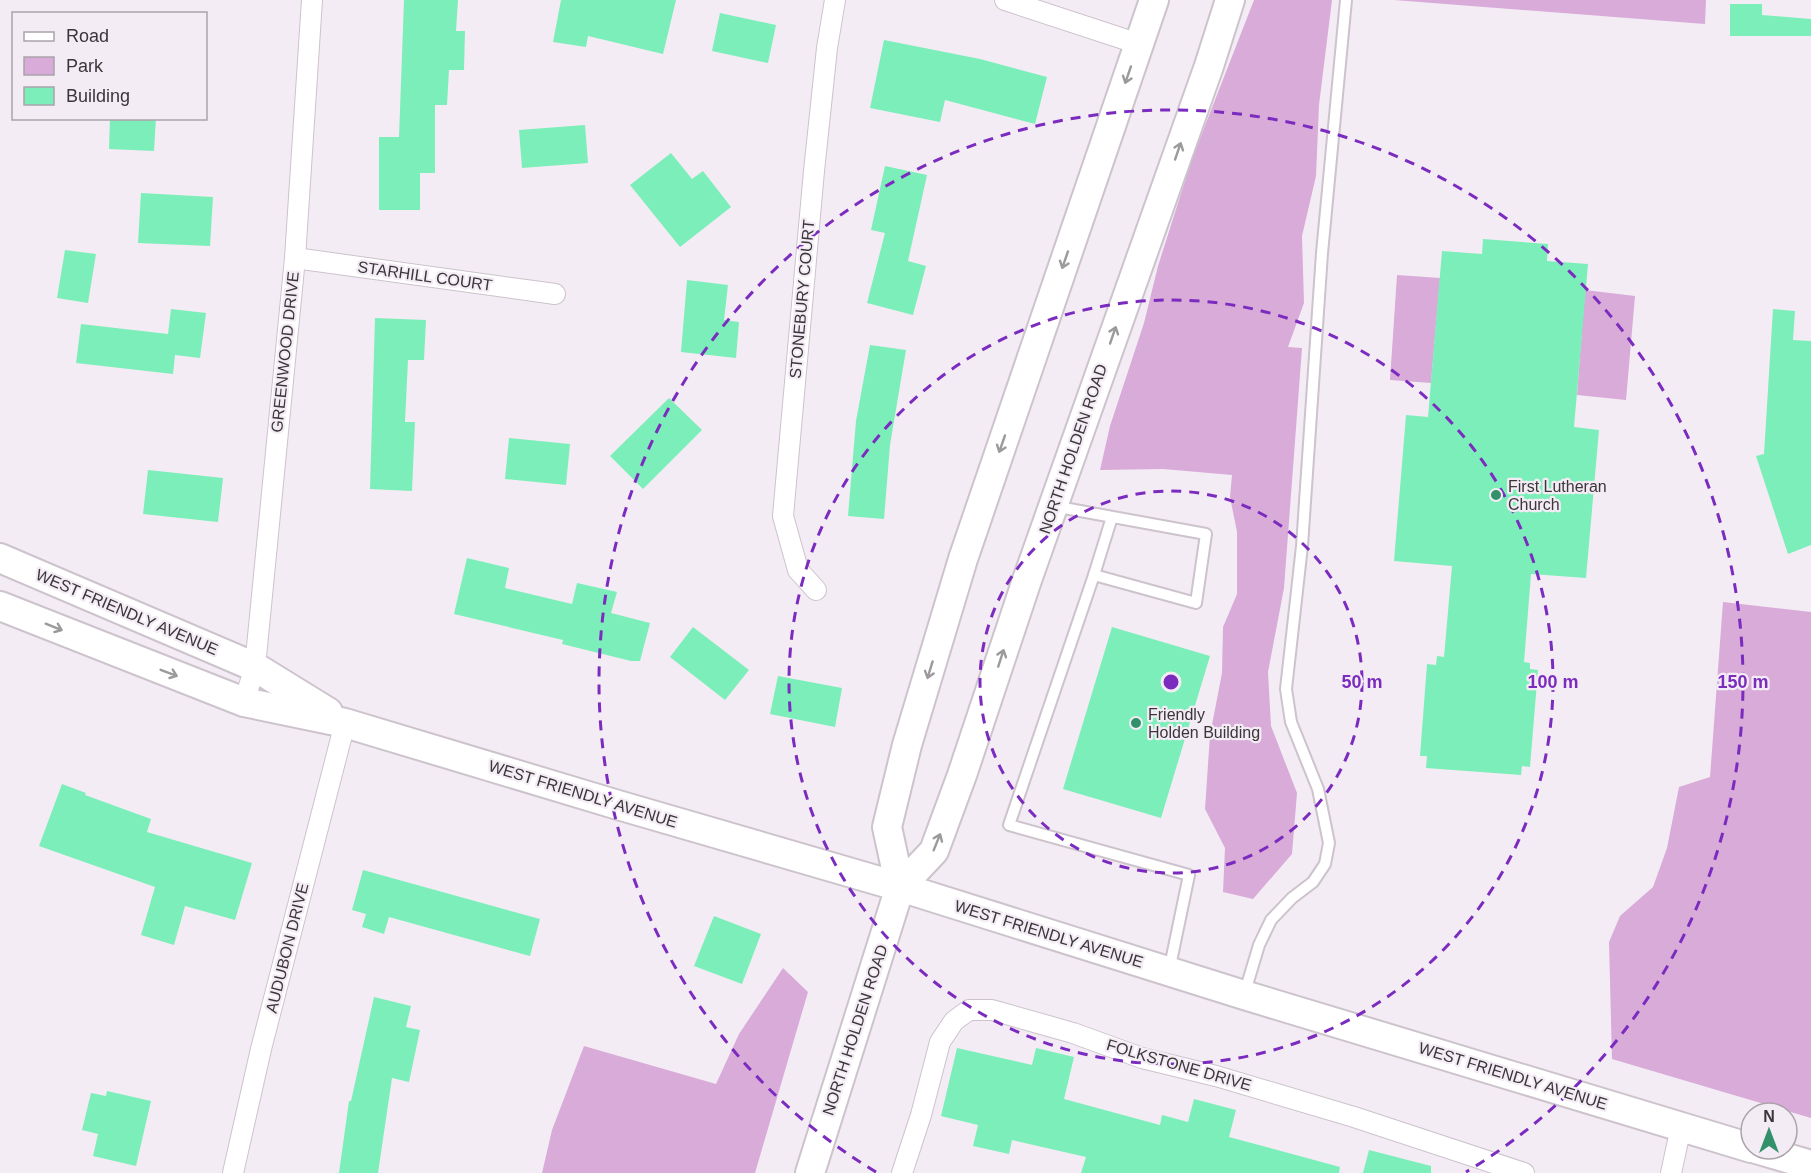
<svg xmlns="http://www.w3.org/2000/svg" width="1811" height="1173" font-family="Helvetica,sans-serif">
<style>
.green{fill:#d8abd9}
.building{fill:#7ceeba}
.lines{fill:none;stroke-linecap:round;stroke-linejoin:round}
.lane-casing{stroke:#ccc3cc;stroke-width:14}
.street-casing{stroke:#ccc3cc;stroke-width:22}
.secondary-casing{stroke:#ccc3cc;stroke-width:32}
.lane{stroke:#fff;stroke-width:10}
.street{stroke:#fff;stroke-width:20}
.secondary{stroke:#fff;stroke-width:28}
.oneway{stroke:#9c9a9c}
.ring{fill:none;stroke:#7b2cbf;stroke-width:3;stroke-dasharray:10 8}
.poi-dot{fill:#32916a;stroke:#f4ecf4;stroke-width:2}
.labels{text-anchor:middle;dominant-baseline:central;stroke-width:4.5;stroke-linejoin:round;paint-order:stroke}
.street-label{font-size:16px;fill:#3a363a;stroke:#f4ecf4}
.poi-label{font-size:16px;fill:#3a363a;stroke:#f4ecf4;text-anchor:start}
.centre{fill:#7b2cbf;stroke:#f4ecf4;stroke-width:3}
.ring-label{font-size:18px;text-anchor:middle;font-weight:bold;fill:#7b2cbf;stroke:#f4ecf4;stroke-width:4.5;stroke-linejoin:round;paint-order:stroke}
</style>
<rect width="100%" height="100%" fill="#f4ecf4"/>
<!-- green -->
<g class="green">
<path d="M1254,0h78l-13,105 -3,71 -14,60 2,67 -16,44 14,1 -18,240 -16,84 3,54 26,67 -5,61 -39,45 -30,-7 2,-44 -20,-39 5,-74 12,-62 1,-46 14,-33v-62l-7,-35 2,-22 -69,-6 -63,1 10,-44 34,-103 14,-57 34,-107z"/>
<path d="M1394,0h312l-1,24z"/>
<path d="M1397,275l43,3 -9,105 -41,-3z"/>
<path d="M1585,290l50,6 -9,104 -49,-5z"/>
<path d="M1723,602l88,10v506l-199,-59 -3,-117 11,-26 33,-29 14,-39 12,-61 31,-10z"/>
<path d="M783,968l25,24 -53,181h-213l10,-43 32,-84 132,38 23,-50z"/>
</g>
<!-- building -->
<g class="building">
<path d="M404,0h54l-2,31h9l-1,39h-15l-2,35h-12v68h-15v37h-41v-73h20z"/>
<path d="M561,0h115l-13,54 -75,-18 -2,11 -33,-5z"/>
<path d="M1730,4h32v11l49,4v17h-81z"/>
<path d="M720,13l56,12 -8,38 -56,-12z"/>
<path d="M884,40l96,19 67,18 -12,47 -90,-24 -5,22 -70,-14z"/>
<path d="M110,118h46l-2,33 -45,-2z"/>
<path d="M585,125l3,38 -66,5 -3,-38z"/>
<path d="M671,153l21,26 11,-8 28,36 -51,40 -50,-62z"/>
<path d="M885,166l42,9 -19,86 18,5 -13,49 -46,-12 18,-70 -14,-3z"/>
<path d="M141,193l72,4 -3,49 -72,-3z"/>
<path d="M1483,239l65,5 -1,17 41,3 -14,163 25,3 -13,148 -55,-4 -7,88 6,1v6l8,1 -8,97 -8,-1 -1,9 -95,-7 1,-12h-7l7,-92 9,1 1,-9 7,1 8,-91 -58,-5 12,-146 22,2 14,-166 40,3z"/>
<path d="M65,250l31,4 -8,49 -31,-5z"/>
<path d="M687,280l41,5 -4,35 15,2 -3,36 -55,-6z"/>
<path d="M171,309l35,4 -6,45 -25,-3 -2,19 -97,-11 5,-39 87,10z"/>
<path d="M1773,309l22,2 -2,29 18,1v204l-23,9 -32,-98 8,-2z"/>
<path d="M375,318l51,2 -2,40h-16l-3,62h10l-3,69 -42,-2z"/>
<path d="M870,345l36,5 -16,95 -6,74 -36,-3 8,-95z"/>
<path d="M669,398l33,32 -59,59 -33,-33z"/>
<path d="M509,438l61,6 -4,41 -61,-6z"/>
<path d="M148,470l75,8 -5,44 -75,-8z"/>
<path d="M467,558l42,10 -4,20 67,16 5,-21 40,9 -6,21 39,10 -10,38h-9l-69,-17 1,-4 -109,-26z"/>
<path d="M693,627l56,43 -24,30 -55,-43z"/>
<path d="M1112,627l98,29 -49,162 -98,-29z"/>
<path d="M778,676l64,12 -7,39 -65,-13z"/>
<path d="M62,784l24,9 -1,2 66,24 -4,13 105,31 -17,57 -50,-14 -11,39 -33,-10 14,-48 -116,-41z"/>
<path d="M363,870l177,49 -10,37 -141,-39 -5,17 -22,-7 4,-13 -14,-4z"/>
<path d="M714,916l47,18 -19,50 -48,-18z"/>
<path d="M374,997l37,9 -5,21 14,3 -11,52 -17,-4 -14,95h-39l10,-72h2z"/>
<path d="M957,1048l75,17 4,-17 38,9 -10,42 96,26 2,-10 26,7 6,-23 42,11 -7,27 111,30 -1,6h-258l5,-16 -74,-17 -3,14 -36,-8 5,-21 -37,-9z"/>
<path d="M107,1091l44,10 -15,65 -43,-10 5,-22 -16,-4 9,-37 15,3z"/>
<path d="M1369,1150l62,16v7h-68z"/>
</g>
<g class="lines">
<!-- lane casing -->
<g class="lane-casing">
<g id="lane">
<path d="M1053,506l153,28 -10,69 -102,-28 18,-58"/>
<path d="M1094,575l-85,250 180,50 -20,96"/>
<path d="M1244,995l15,-50 12,-25 21,-22 21,-16 12,-18 4,-21 -11,-54 -27,-67 -5,-33 16,-143 20,-293 24,-253"/>
</g>
</g>
<!-- street casing -->
<g class="street-casing">
<g id="street">
<path d="M1005,0l134,44"/>
<path d="M295,258l260,36"/>
<path d="M816,590l-18,-20 -15,-54 31,-345 13,-123 8,-48"/>
<path d="M244,702l11,-35 40,-409 17,-258"/>
<path d="M233,1173l28,-124 84,-326"/>
<path d="M902,1173l19,-58 19,-73 14,-21 15,-11h23l81,23 69,25 74,18 138,41 170,56"/>
<path d="M1671,1173l10,-46"/>
</g>
</g>
<!-- secondary casing -->
<g class="secondary-casing">
<g id="secondary">
<path d="M0,558l255,109 73,45"/>
<path d="M0,606l244,96 101,21 273,82 282,82 344,108 507,153"/>
<path d="M900,887l-13,-60 20,-82 56,-186 191,-559"/>
<path d="M1756,1149l55,16"/>
<path d="M810,1173l90,-286 34,-36 28,-76 65,-195 182,-514 21,-66"/>
</g>
</g>
<!-- lane -->
<use href="#lane" class="lane"/>
<!-- street -->
<use href="#street" class="street"/>
<!-- secondary -->
<use href="#secondary" class="secondary"/>
</g>
<!-- one-way arrows -->
<defs><path id="oneway-shaft" d="M-6 0H5M1.5-3L5.5 0L1.5 3" fill="none" stroke-width="1.6" stroke-linecap="round" stroke-linejoin="round" transform="scale(1.5)"/></defs>
<g class="oneway">
<use href="#oneway-shaft" transform="translate(1128 75) rotate(109)"/>
<use href="#oneway-shaft" transform="translate(1178 151) rotate(-71)"/>
<use href="#oneway-shaft" transform="translate(1065 260) rotate(109)"/>
<use href="#oneway-shaft" transform="translate(1113 335) rotate(-71)"/>
<use href="#oneway-shaft" transform="translate(1002 444) rotate(109)"/>
<use href="#oneway-shaft" transform="translate(54 627) rotate(22)"/>
<use href="#oneway-shaft" transform="translate(1001 658) rotate(-72)"/>
<use href="#oneway-shaft" transform="translate(930 670) rotate(107)"/>
<use href="#oneway-shaft" transform="translate(169 673) rotate(21)"/>
<use href="#oneway-shaft" transform="translate(937 842) rotate(-68)"/>
</g>
<!-- distance rings -->
<g class="ring">
<circle cx="1171" cy="682" r="191"/>
<circle cx="1171" cy="682" r="382"/>
<path d="M876 1172A572 572 0 1 1 1466 1172"/>
</g>
<!-- markers -->
<g class="poi-dot">
<circle cx="1496" cy="495" r="6"/>
<circle cx="1136" cy="723" r="6"/>
</g>
<g class="labels">
<!-- street labels -->
<g class="street-label">
<text transform="translate(425 276) rotate(8)">STARHILL COURT</text>
<text transform="translate(802 299) rotate(-85)">STONEBURY COURT</text>
<text transform="translate(285 352) rotate(-84)">GREENWOOD DRIVE</text>
<text transform="translate(1073 449) rotate(-71)">NORTH HOLDEN ROAD</text>
<text transform="translate(127 612) rotate(23)">WEST FRIENDLY AVENUE</text>
<text transform="translate(583 794) rotate(17)">WEST FRIENDLY AVENUE</text>
<text transform="translate(1049 934) rotate(17)">WEST FRIENDLY AVENUE</text>
<text transform="translate(287 948) rotate(-76)">AUDUBON DRIVE</text>
<text transform="translate(855 1030) rotate(-72)">NORTH HOLDEN ROAD</text>
<text transform="translate(1179 1065) rotate(16)">FOLKSTONE DRIVE</text>
<text transform="translate(1513 1076) rotate(17)">WEST FRIENDLY AVENUE</text>
</g>
<!-- poi labels -->
<g class="poi-label">
<text x="1508" y="486">First Lutheran<tspan x="1508" dy="18">Church</tspan></text>
<text x="1148" y="714">Friendly<tspan x="1148" dy="18">Holden Building</tspan></text>
</g>
</g>
<circle cx="1171" cy="682" r="9" class="centre"/>
<g class="ring-label">
<text x="1362" y="688">50 m</text>
<text x="1553" y="688">100 m</text>
<text x="1743" y="688">150 m</text>
</g>
<!-- legend -->
<rect x="12" y="12" width="195" height="108" fill="#f4ecf4" stroke="#aaa3aa" stroke-width="1.5"/>
<rect x="24" y="32" width="30" height="9" fill="#ffffff" stroke="#aaa3aa" stroke-width="1.5"/>
<text x="66" y="42" font-size="18" fill="#3a363a">Road</text>
<rect x="24" y="57" width="30" height="18" fill="#d8abd9" stroke="#aaa3aa" stroke-width="1.5"/>
<text x="66" y="72" font-size="18" fill="#3a363a">Park</text>
<rect x="24" y="87" width="30" height="18" fill="#7ceeba" stroke="#aaa3aa" stroke-width="1.5"/>
<text x="66" y="102" font-size="18" fill="#3a363a">Building</text>
<!-- north arrow -->
<g transform="translate(1769 1131)"><circle r="28" fill="#f4ecf4" stroke="#aaa3aa" stroke-width="1.5"/>
<path d="M0-4.5L10 22L0 15L-10 22Z" fill="#32916a"/>
<text y="-9" font-size="16" font-weight="bold" text-anchor="middle" fill="#3a363a">N</text>
</g>
</svg>
